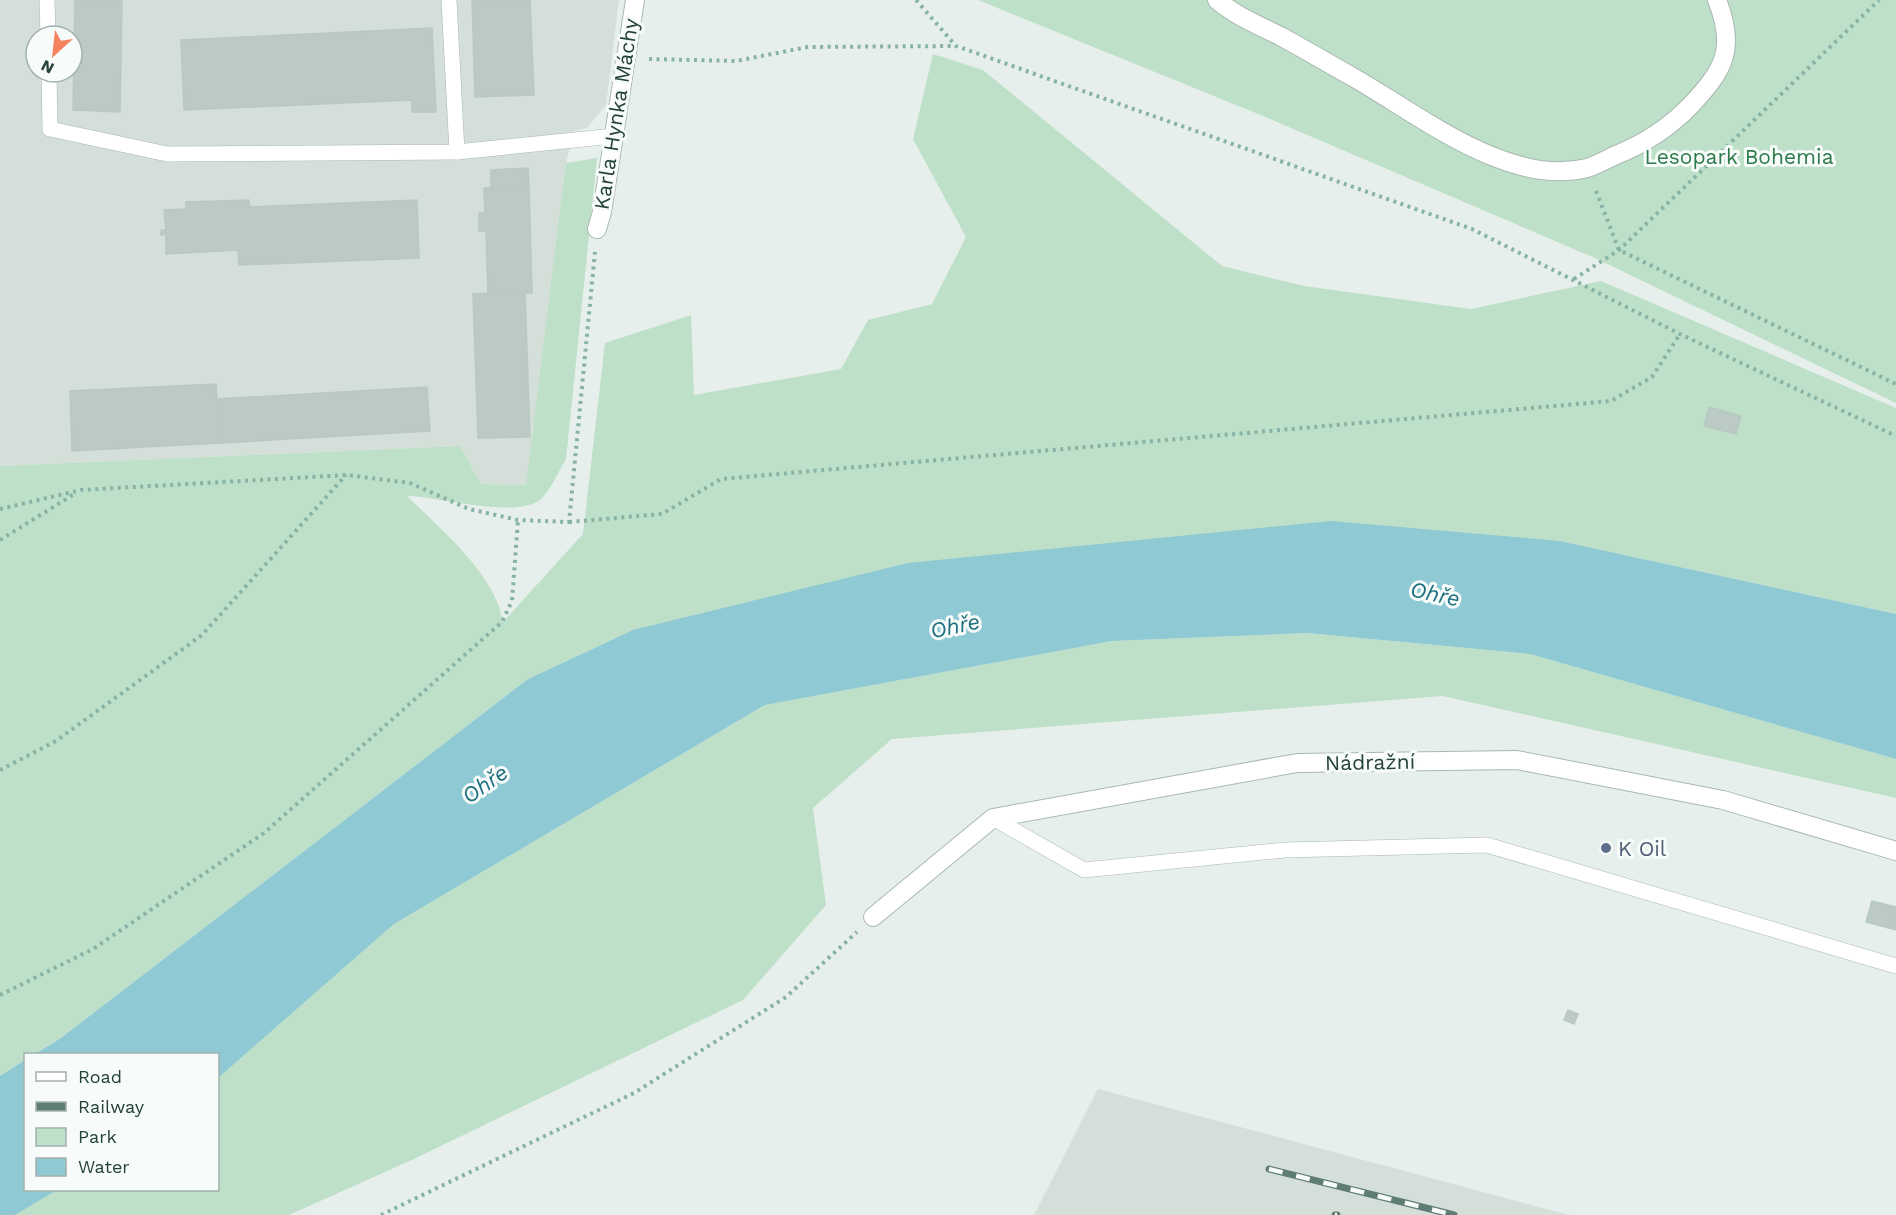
<svg xmlns="http://www.w3.org/2000/svg" width="1896" height="1215" font-family="'Work Sans',sans-serif">
<style>
.built{fill:#d4dfda;fill-rule:evenodd}
.green{fill:#bfe0c8}
.water{fill:#8ec9d4}
.building{fill:#bbcac4;stroke:#b8c9c2;stroke-width:1.5}
.lines{fill:none;stroke-linecap:round;stroke-linejoin:round}
.lane-casing{stroke:#a8b8b2;stroke-width:16}
.street-casing{stroke:#a8b8b2;stroke-width:20}
.path{stroke:#86b3a5;stroke-width:4;stroke-dasharray:3 4.5;stroke-linecap:butt}
.lane{stroke:#fff;stroke-width:15}
.street{stroke:#fff;stroke-width:18}
.rail-casing{stroke:#5f7d75;stroke-width:7}
.rail{stroke:#f7fbf9;stroke-width:4.5;stroke-dasharray:14;stroke-linecap:butt}
.service-dot{fill:#5c6f8a;stroke:#f7fbf9;stroke-width:2}
.labels{text-anchor:middle;dominant-baseline:central;stroke-width:6;stroke-linejoin:round;paint-order:stroke}
.street-label{font-size:21px;fill:#24423a;stroke:#f7fbf9}
.park-label{font-size:21px;fill:#2d7a4b;stroke:#f7fbf9}
.service-label{font-size:21px;fill:#4e5e75;stroke:#f7fbf9;text-anchor:start}
.water-label{font-size:22px;font-style:italic;fill:#1c6f80;stroke:#f7fbf9}
</style>
<rect width="100%" height="100%" fill="#e6efeb"/>
<!-- built -->
<g class="built">
<path d="M0,0h619l-13,105 -19,23 -13,3 -8,32 -28,271 -12,51 -45,-1 -21,-38 -460,20zM36,36h36v36h-36z"/>
<path d="M1098,1089l471,126h-535z"/>
</g>
<!-- green -->
<g class="green">
<path d="M978,0h918v403l-299,-144 -334,-143z"/>
<path d="M933,54l50,16 239,196 82,20 167,23 130,-28 295,127v206l-336,-73 -927,89 -105,49 -467,359 -26,16h-9l-1,6 -25,16v-610l460,-20 21,38 45,1 40,-322 31,-5 -31,301c-8,13 -14,29 -25,40 -24,21 -103,-3 -134,-3 33,33 88,77 96,126l80,-88 22,-191 86,-28 3,80 147,-26 27,-49 64,-16 34,-67 -53,-98z"/>
<path d="M1307,633l223,21 366,105v39l-453,-102 -551,43 -79,69 13,97 -83,95 -329,159 -125,56h-274l42,-25h161v-112l176,-154 371,-219 347,-64z"/>
</g>
<!-- water -->
<g class="water">
<path d="M1331,521l229,20 336,73v145l-366,-105 -223,-21 -195,8 -347,64 -371,219 -176,154v-24h-183l26,-16 467,-359 105,-49 275,-67z"/>
<path d="M25,1060l1,130h31l-42,25h-15v-139z"/>
</g>
<!-- building -->
<g class="building">
<path d="M75,0h47l-2,112 -47,-2z"/>
<path d="M472,0h58l4,95 -59,2z"/>
<path d="M432,28l4,84h-24v-12l-228,10 -3,-70z"/>
<path d="M528,168l1,18 -38,1v-17z"/>
<path d="M529,186l3,107 -44,1 -2,-63h-7v-18h6l-1,-25z"/>
<path d="M249,200l1,7 167,-7 2,58 -180,7 -1,-15 -72,4v-20l-5,1v-5h5l-2,-20 22,-1v-7z"/>
<path d="M525,292l5,145 -52,1 -5,-144z"/>
<path d="M216,384l3,59 -147,8 -2,-60z"/>
<path d="M427,387l3,44 -211,12 -2,-44z"/>
<path d="M1709,407l32,9 -5,18 -32,-8z"/>
<path d="M1872,901l24,6v23l-30,-8z"/>
<path d="M1568,1010l10,4 -4,10 -10,-4z"/>
</g>
<g class="lines">
<!-- lane casing -->
<g class="lane-casing">
<g id="lane">
<path d="M47,0l1,36"/>
<path d="M449,0l8,152"/>
<path d="M49,72l1,57 117,25 290,-2 157,-16"/>
<path d="M993,818l91,52 201,-20 202,-5 409,121"/>
</g>
</g>
<!-- street casing -->
<g class="street-casing">
<g id="street">
<path d="M1217,0c19,16 41,25 63,36 24,13 48,27 71,40 66,37 157,112 236,92 10,-3 20,-9 29,-13 30,-12 53,-27 75,-50 34,-36 45,-57 26,-105"/>
<path d="M597,229l5,-17 33,-212"/>
<path d="M873,917l120,-99 304,-55 220,-3 206,40 173,51"/>
</g>
</g>
<!-- path -->
<g class="path">
<path d="M916,0l40,46 516,183 208,105 216,102"/>
<path d="M649,59l87,2 72,-14 147,-1"/>
<path d="M1596,191l23,59 277,134"/>
<path d="M1574,279l45,-29 260,-250"/>
<path d="M0,509l81,-19 266,-15 63,8 59,26 49,11 51,2 26,-270"/>
<path d="M569,522l93,-8 59,-35 890,-78 41,-24 28,-43"/>
<path d="M0,540l76,-47"/>
<path d="M0,770l56,-29 146,-106 144,-160"/>
<path d="M0,995l93,-46 171,-116 238,-211 10,-21 6,-81"/>
<path d="M381,1215l253,-122 152,-96 71,-65"/>
</g>
<!-- lane -->
<use href="#lane" class="lane"/>
<!-- street -->
<use href="#street" class="street"/>
<!-- rail casing -->
<g class="rail-casing">
<g id="rail">
<path d="M1269,1169l185,46"/>
<path d="M1335,1215h2"/>
</g>
</g>
<!-- rail -->
<use href="#rail" class="rail"/>
</g>
<!-- markers -->
<circle class="service-dot" cx="1606" cy="848" r="6"/>
<g class="labels">
<!-- street labels -->
<g class="street-label">
<text transform="translate(616 114) rotate(-81)">Karla Hynka Máchy</text>
<text transform="translate(1370 762) rotate(-1)">Nádražní</text>
</g>
<!-- park labels -->
<g class="park-label">
<text x="1739" y="156">Lesopark Bohemia</text>
</g>
<!-- service labels -->
<g class="service-label">
<text x="1618" y="848">K Oil</text>
</g>
<!-- water labels -->
<g class="water-label">
<text transform="translate(1435 594) rotate(12)">Ohře</text>
<text transform="translate(955 626) rotate(-12)">Ohře</text>
<text transform="translate(485 784) rotate(-35)">Ohře</text>
</g>
</g>
<!-- legend -->
<rect x="24" y="1053" width="195" height="138" fill="#f7fbf9" stroke="#a3b1ad" stroke-width="1.5"/>
<rect x="36" y="1072" width="30" height="9" fill="#ffffff" stroke="#a3b1ad" stroke-width="1.5"/>
<text x="78" y="1083" font-size="18" fill="#24423a">Road</text>
<rect x="36" y="1102" width="30" height="9" fill="#5f7d75" stroke="#a3b1ad" stroke-width="1.5"/>
<text x="78" y="1113" font-size="18" fill="#24423a">Railway</text>
<rect x="36" y="1128" width="30" height="18" fill="#bfe0c8" stroke="#a3b1ad" stroke-width="1.5"/>
<text x="78" y="1143" font-size="18" fill="#24423a">Park</text>
<rect x="36" y="1158" width="30" height="18" fill="#8ec9d4" stroke="#a3b1ad" stroke-width="1.5"/>
<text x="78" y="1173" font-size="18" fill="#24423a">Water</text>
<!-- north arrow -->
<g transform="translate(54 54) rotate(207)"><circle r="28" fill="#f7fbf9" stroke="#a3b1ad" stroke-width="1.5"/>
<path d="M0-4.5L10 22L0 15L-10 22Z" fill="#f4845f"/>
<text y="-9" font-size="16" font-weight="bold" text-anchor="middle" fill="#24423a">N</text>
</g>
</svg>
